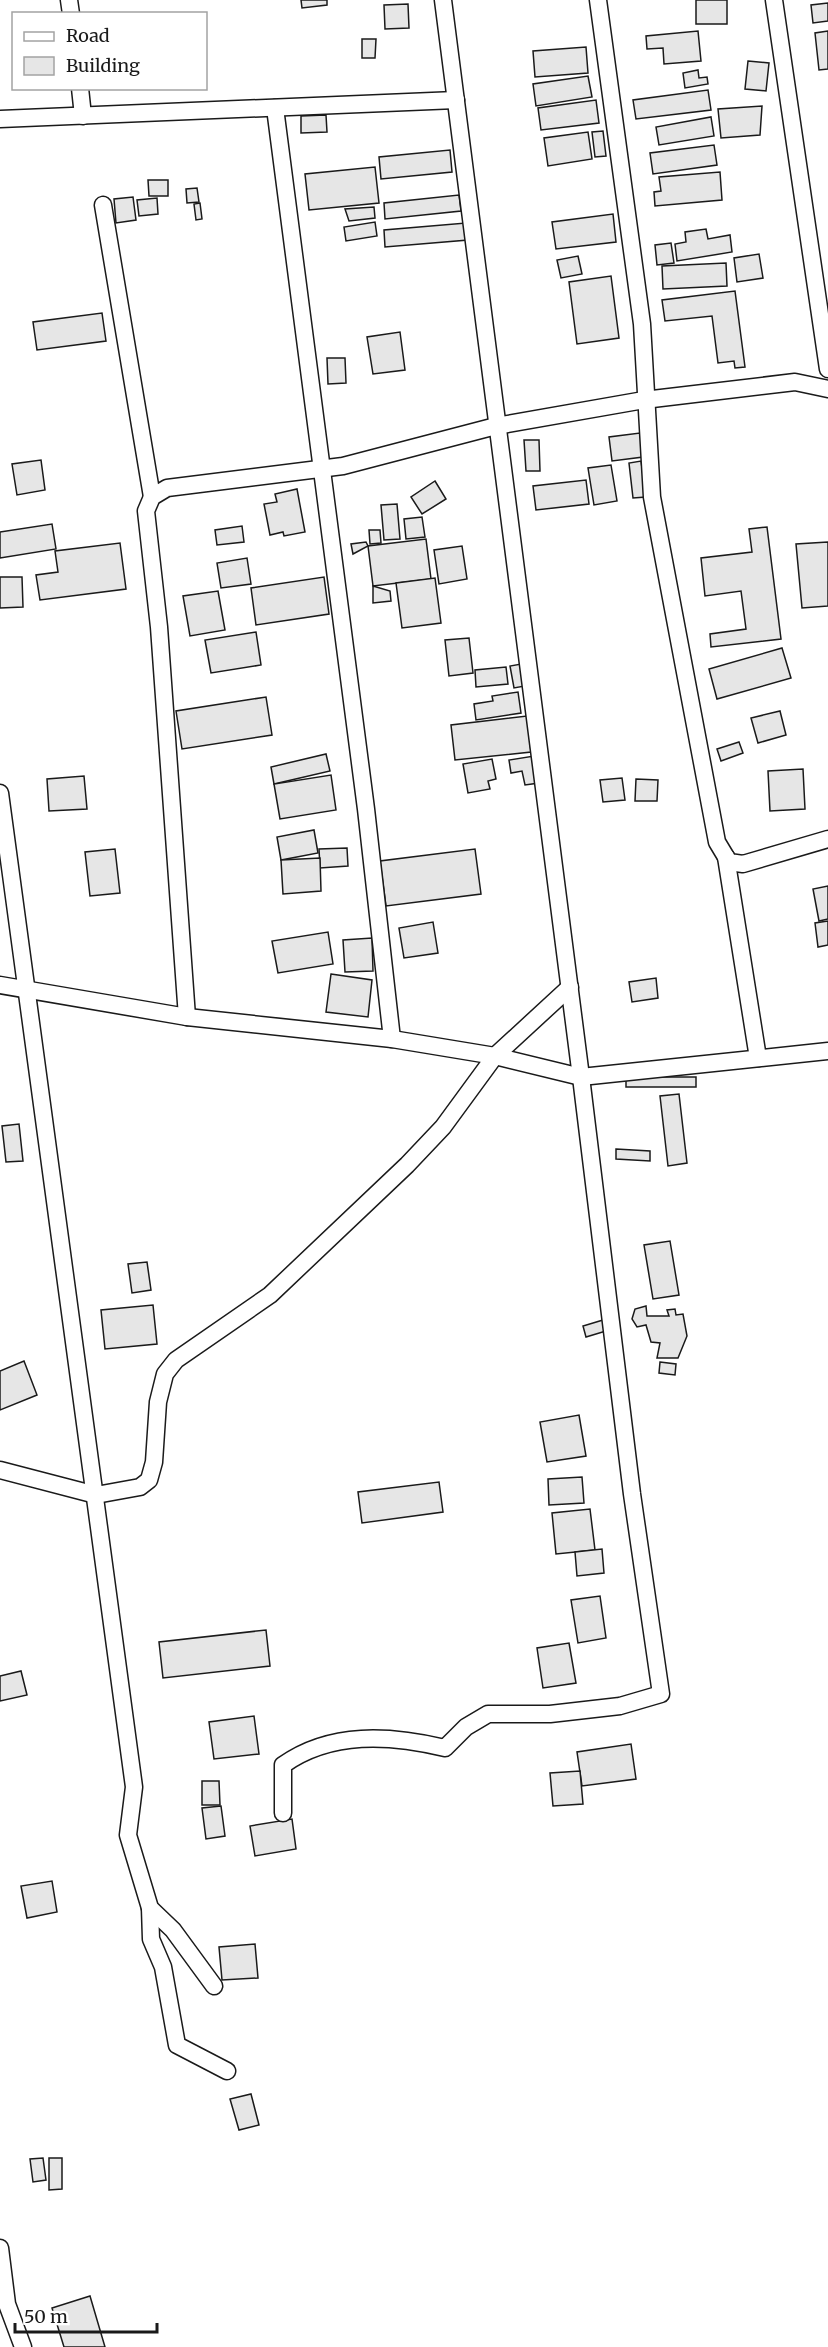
<svg xmlns="http://www.w3.org/2000/svg" width="828" height="2347" font-family="Merriweather,serif">
<style>
.building{fill:#e6e6e6;stroke:#1a1a1a;stroke-width:1.5}
.lines{fill:none;stroke-linecap:round;stroke-linejoin:round}
.street-casing{stroke:#1a1a1a;stroke-width:19}
.street{stroke:#fff;stroke-width:16}
</style>
<rect width="100%" height="100%" fill="#fff"/>
<!-- building -->
<g class="building">
<path d="M301,0h26v5l-25,3z"/>
<rect x="696" y="0" width="31" height="24"/>
<path d="M828,3v18l-15,2 -2,-18z"/>
<path d="M408,4l1,24 -24,1 -1,-24z"/>
<path d="M698,31l3,30 -37,3 -1,-16 -16,1 -1,-13z"/>
<path d="M828,31v38l-9,1 -4,-37z"/>
<path d="M362,39h14l-1,19h-13z"/>
<path d="M586,47l2,26 -53,4 -2,-26z"/>
<path d="M748,61l21,2 -3,28 -21,-2z"/>
<path d="M698,70l1,8 8,-1 1,7 -23,4 -2,-15z"/>
<path d="M588,76l4,21 -56,9 -3,-22z"/>
<path d="M708,90l3,20 -75,9 -3,-19z"/>
<path d="M596,100l3,23 -58,7 -3,-22z"/>
<path d="M762,106l-2,29 -39,3 -3,-29z"/>
<path d="M326,115l1,17 -26,1v-17z"/>
<path d="M711,117l3,19 -55,9 -3,-18z"/>
<path d="M603,131l3,25 -11,1 -3,-25z"/>
<path d="M588,132l4,27 -44,7 -4,-28z"/>
<path d="M714,145l3,20 -64,9 -3,-21z"/>
<path d="M450,150l2,22 -71,7 -2,-22z"/>
<path d="M375,167l4,36 -70,7 -4,-36z"/>
<path d="M720,172l2,28 -67,6 -1,-14 7,-1 -2,-14z"/>
<path d="M148,180h20v16h-19z"/>
<path d="M197,188l2,14 -12,1 -1,-14z"/>
<path d="M459,195l2,16 -76,8 -1,-16z"/>
<path d="M133,197l3,23 -20,3 -2,-24z"/>
<path d="M157,198l1,16 -19,2 -2,-16z"/>
<path d="M200,203l2,16 -6,1 -2,-16z"/>
<path d="M374,207l1,11 -26,3 -4,-12z"/>
<path d="M613,214l3,28 -60,7 -4,-27z"/>
<path d="M375,222l2,14 -31,5 -2,-14z"/>
<path d="M466,223l2,17 -83,7 -1,-17z"/>
<path d="M706,229l2,10 22,-4 2,17 -55,9 -2,-17 11,-2 -1,-10z"/>
<path d="M671,243l3,20 -17,2 -2,-20z"/>
<path d="M759,254l4,24 -26,4 -3,-24z"/>
<path d="M578,256l4,18 -21,4 -4,-18z"/>
<path d="M726,263l1,23 -64,3 -1,-23z"/>
<path d="M611,276l8,62 -42,6 -8,-62z"/>
<path d="M735,291l10,76 -10,1 -1,-7 -16,2 -6,-47 -47,5 -3,-21z"/>
<path d="M102,313l4,28 -69,9 -4,-28z"/>
<path d="M400,332l5,38 -32,4 -6,-37z"/>
<path d="M327,358h18l1,25 -18,1z"/>
<path d="M640,433l3,24 -31,4 -3,-24z"/>
<path d="M524,440h15l1,31h-14z"/>
<path d="M41,460l4,30 -28,5 -5,-31z"/>
<path d="M641,461l5,36 -13,1 -4,-35z"/>
<path d="M611,465l6,36 -23,4 -6,-37z"/>
<path d="M586,480l3,24 -53,6 -3,-24z"/>
<path d="M435,481l11,18 -24,15 -11,-17z"/>
<path d="M297,489l8,43 -21,4 -1,-4 -13,3 -6,-31 13,-2 -2,-8z"/>
<path d="M397,504l3,35 -16,1 -3,-35z"/>
<path d="M422,517l3,20 -19,2 -2,-20z"/>
<path d="M52,524l4,25 -56,9v-26z"/>
<path d="M242,526l2,16 -27,3 -2,-15z"/>
<path d="M767,527l14,112 -70,8 -1,-13 36,-5 -5,-38 -36,5 -4,-38 51,-6 -3,-23z"/>
<path d="M369,530h11l1,13 -11,1z"/>
<path d="M426,539l5,40 -58,7 -5,-40z"/>
<path d="M366,542l2,4 -15,8 -2,-10z"/>
<path d="M828,542v64l-26,2 -6,-64z"/>
<path d="M120,543l6,46 -86,11 -4,-25 22,-3 -3,-21z"/>
<path d="M462,546l5,33 -28,5 -5,-34z"/>
<path d="M247,558l4,26 -30,4 -4,-25z"/>
<path d="M0,577h22l1,30 -23,1z"/>
<path d="M324,577l5,37 -73,11 -5,-37z"/>
<path d="M435,578l6,45 -39,5 -6,-45z"/>
<path d="M373,586l17,5 1,10 -18,2z"/>
<path d="M218,591l7,39 -35,6 -7,-40z"/>
<path d="M256,632l5,33 -50,8 -6,-33z"/>
<path d="M469,638l4,35 -24,3 -4,-36z"/>
<path d="M782,648l9,30 -74,21 -8,-30z"/>
<path d="M521,664l4,22 -11,2 -4,-22z"/>
<path d="M506,667l2,17 -32,3 -1,-17z"/>
<path d="M518,692l3,21 -45,7 -2,-16 19,-3 -1,-5z"/>
<path d="M266,697l6,38 -90,14 -6,-38z"/>
<path d="M780,711l6,24 -28,8 -7,-25z"/>
<path d="M527,716l4,36 -76,8 -4,-35z"/>
<path d="M739,742l4,11 -22,8 -4,-12z"/>
<path d="M326,754l4,17 -56,13 -3,-17z"/>
<path d="M534,756l5,27 -14,2 -3,-14 -11,2 -2,-13z"/>
<path d="M492,759l4,20 -8,2 2,8 -22,4 -5,-29z"/>
<path d="M803,769l2,40 -35,2 -2,-40z"/>
<path d="M331,775l5,35 -56,9 -6,-35z"/>
<path d="M84,776l3,33 -38,2 -2,-32z"/>
<path d="M622,778l3,22 -22,2 -3,-22z"/>
<path d="M636,779l22,1 -1,21h-22z"/>
<path d="M314,830l4,23 -37,7 -4,-23z"/>
<path d="M347,848l1,18 -28,2 -1,-19z"/>
<path d="M115,849l5,44 -30,3 -5,-44z"/>
<path d="M475,849l6,45 -95,12 -6,-45z"/>
<path d="M320,858l1,33 -38,3 -2,-34z"/>
<path d="M828,886v33l-9,2 -6,-32z"/>
<path d="M828,921v24l-10,2 -3,-24z"/>
<path d="M433,922l5,31 -34,5 -5,-30z"/>
<path d="M328,932l5,32 -55,9 -6,-32z"/>
<path d="M372,938l1,33 -28,1 -2,-32z"/>
<path d="M331,974l41,6 -4,37 -42,-5z"/>
<path d="M656,978l2,20 -26,4 -3,-20z"/>
<rect x="626" y="1077" width="70" height="10"/>
<path d="M679,1094l8,69 -19,3 -8,-70z"/>
<path d="M19,1124l4,37 -17,1 -4,-36z"/>
<path d="M616,1149l34,2v10l-34,-2z"/>
<path d="M670,1241l9,54 -26,4 -9,-54z"/>
<path d="M147,1262l4,28 -19,3 -4,-29z"/>
<path d="M153,1305l4,39 -52,5 -4,-39z"/>
<path d="M646,1306l1,10h22l-2,-6 8,-1 1,6 7,-1 4,22 -9,22h-21l3,-15 -9,-1 -5,-17 -9,2 -5,-8 3,-10z"/>
<path d="M603,1320l3,11 -20,6 -3,-11z"/>
<path d="M24,1361l13,34 -37,15v-39z"/>
<path d="M660,1362l16,2 -1,11 -16,-2z"/>
<path d="M579,1415l7,41 -39,6 -7,-40z"/>
<path d="M582,1477l2,26 -35,2 -1,-26z"/>
<path d="M439,1482l4,30 -81,11 -4,-31z"/>
<path d="M590,1509l5,41 -39,4 -4,-41z"/>
<path d="M602,1549l2,24 -27,3 -2,-24z"/>
<path d="M600,1596l6,42 -28,5 -7,-43z"/>
<path d="M266,1630l4,36 -107,12 -4,-36z"/>
<path d="M569,1643l7,40 -33,5 -6,-40z"/>
<path d="M21,1671l6,24 -27,6v-25z"/>
<path d="M254,1716l5,38 -45,5 -5,-37z"/>
<path d="M631,1744l5,35 -54,7 -5,-34z"/>
<path d="M580,1771l3,33 -30,2 -3,-33z"/>
<path d="M202,1781h17l1,24h-18z"/>
<path d="M221,1806l4,30 -19,3 -4,-31z"/>
<path d="M292,1819l4,30 -41,7 -5,-30z"/>
<path d="M52,1881l5,31 -30,6 -6,-32z"/>
<path d="M255,1944l3,34 -36,2 -3,-33z"/>
<path d="M251,2094l8,31 -20,5 -9,-31z"/>
<path d="M43,2158l3,22 -13,2 -3,-23z"/>
<path d="M49,2158h13v31l-13,1z"/>
<path d="M90,2296l15,51h-41l-12,-39z"/>
</g>
<g class="lines">
<!-- street casing -->
<g class="street-casing">
<g id="street">
<path d="M69,0l2,14"/>
<path d="M598,0l44,324 10,173 65,345 12,20 14,2 85,-25"/>
<path d="M774,0l54,369"/>
<path d="M80,88l3,28"/>
<path d="M275,108l91,701 26,230"/>
<path d="M0,119l456,-19"/>
<path d="M103,205l49,292"/>
<path d="M0,793l134,994 -6,48 22,73 23,22 41,56"/>
<path d="M726,857l32,201"/>
<path d="M0,985l187,32 205,22 103,17 86,21 247,-26"/>
<path d="M187,1017l-28,-390 -13,-116 6,-14 15,-9 176,-22 153,-40 148,-26 151,-18 33,7"/>
<path d="M0,1470l96,25 44,-8 9,-7 5,-18 4,-60 7,-28 11,-14 94,-65 137,-130 36,-38 52,-71 75,-69"/>
<path d="M283,1813v-48c48,-34 107,-30 162,-17l21,-21 22,-13h62l70,-8 41,-12 -29,-200 -51,-417 -138,-1077"/>
<path d="M150,1908l1,31 12,28 14,78 50,26"/>
<path d="M0,2248l7,56 16,43"/>
</g>
</g>
<!-- street -->
<use href="#street" class="street"/>
</g>
<!-- legend -->
<rect x="12" y="12" width="195" height="78" fill="#ffffff" stroke="#a3a3a3" stroke-width="1.5"/>
<rect x="24" y="32" width="30" height="9" fill="#ffffff" stroke="#a3a3a3" stroke-width="1.5"/>
<text x="66" y="42" font-size="18" fill="#1a1a1a">Road</text>
<rect x="24" y="57" width="30" height="18" fill="#e6e6e6" stroke="#a3a3a3" stroke-width="1.5"/>
<text x="66" y="72" font-size="18" fill="#1a1a1a">Building</text>
<!-- scale -->
<path d="M15 2323v9h142v-9" fill="none" stroke="#1a1a1a" stroke-width="3"/>
<text x="24" y="2323" font-size="18" fill="#1a1a1a" stroke="#ffffff" stroke-width="4.5" paint-order="stroke">50 m</text>
</svg>
